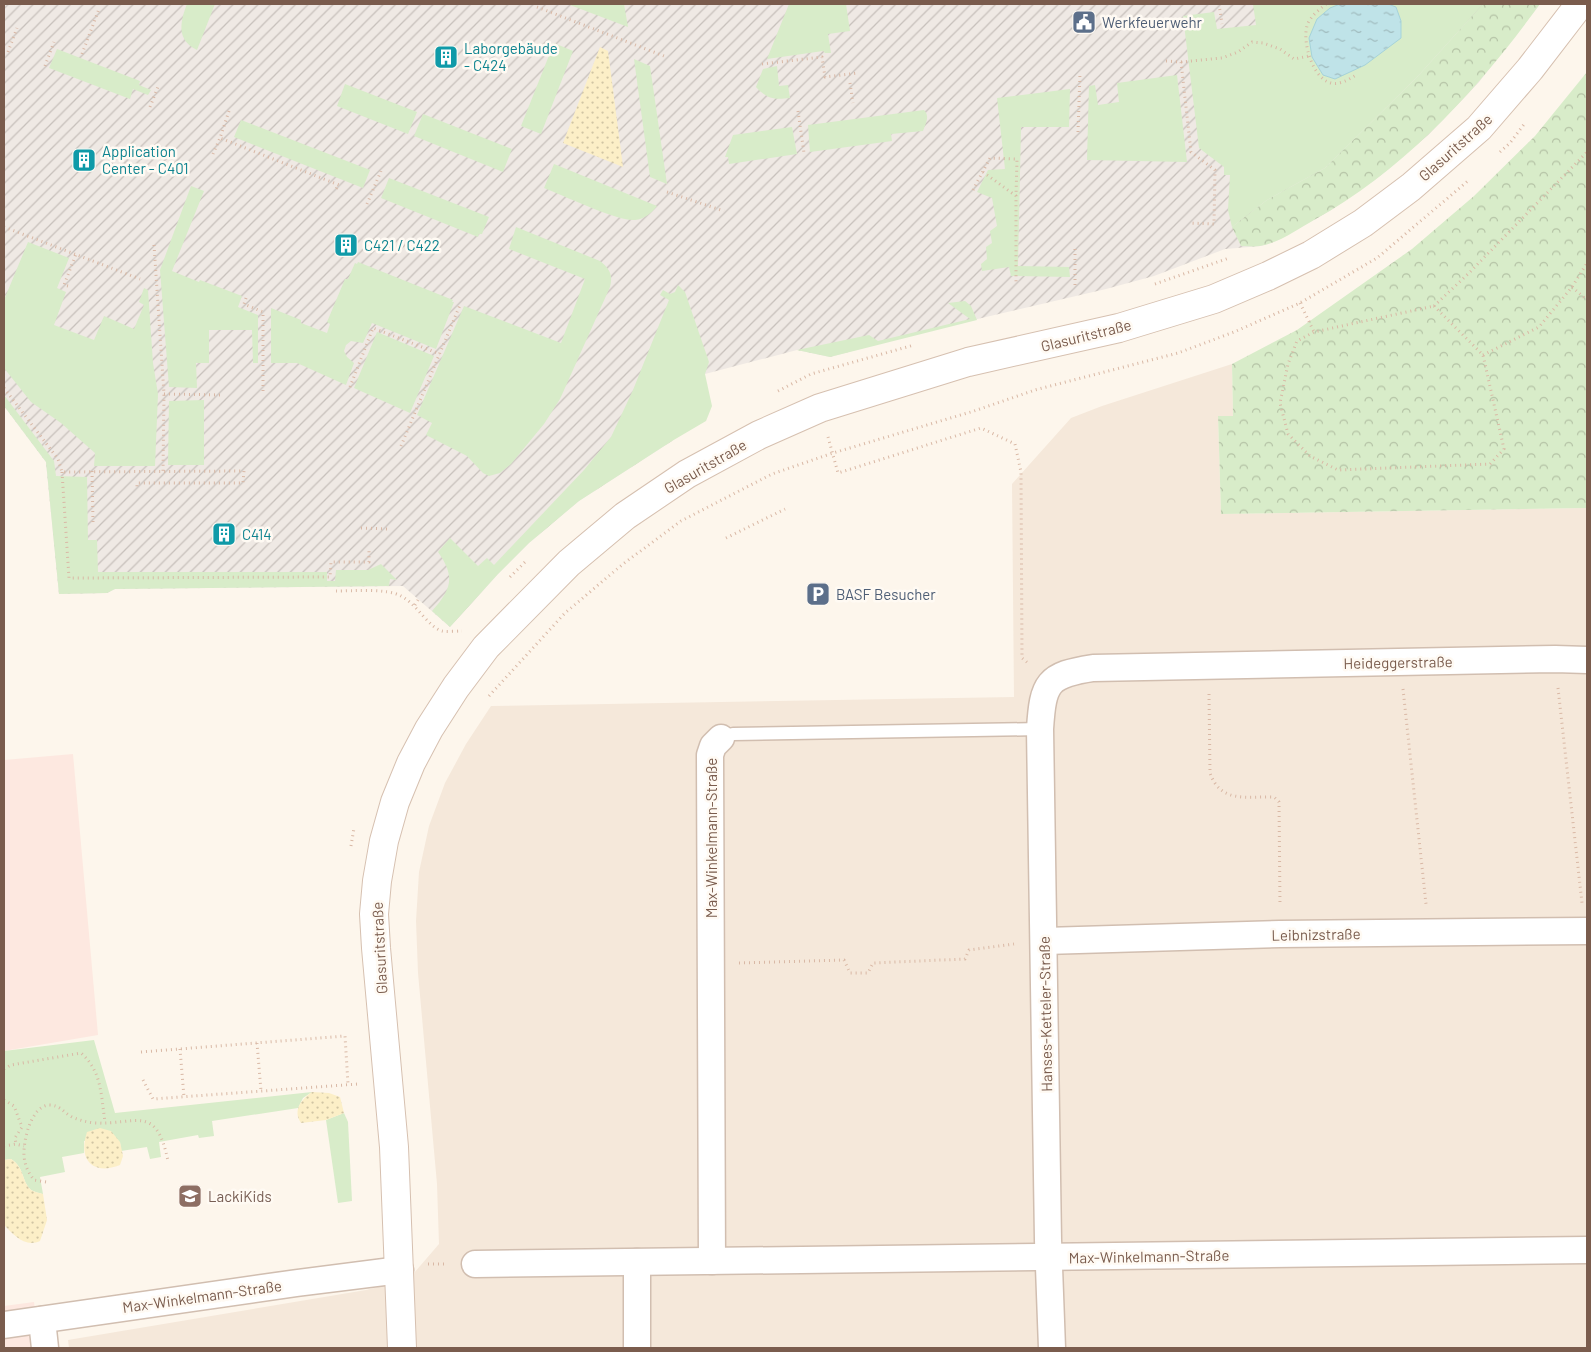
<svg xmlns="http://www.w3.org/2000/svg" width="1591" height="1352" font-family="Barlow,sans-serif">
<style>
.residential{fill:#f5e8da}
.commercial{fill:#fde8e0}
.industrial{fill:url(#industrial-furrows)}
.grass{fill:#d8ecc9}
.forest{fill:url(#forest-crowns)}
.sand{fill:url(#sand-dots)}
.water{fill:url(#water-ripples);stroke:#a5d3da}
.lines{fill:none;stroke-linecap:round;stroke-linejoin:round}
.service-casing{stroke:#d1beb0;stroke-width:15}
.minor-casing{stroke:#d1beb0;stroke-width:29}
.secondary-casing{stroke:#d6c0b0;stroke-width:30}
.path{stroke:#d9b8a5;stroke-width:3;stroke-dasharray:1 4;stroke-linecap:butt}
.service{stroke:#fff;stroke-width:12}
.minor{stroke:#fff;stroke-width:26}
.secondary{stroke:#fff;stroke-width:28}
.labels{text-anchor:middle;dominant-baseline:central;stroke-width:5;stroke-linejoin:round;paint-order:stroke}
.service-label{font-size:15px;fill:#4e5e75;stroke:#fffaf3;text-anchor:start}
.culture-label{font-size:15px;fill:#0d838f;stroke:#fffaf3;text-anchor:start}
.street-label{font-size:15px;fill:#7a5c4d;stroke:#fffaf3}
.education-label{font-size:15px;fill:#785e54;stroke:#fffaf3;text-anchor:start}
</style>
<defs>
<pattern id="industrial-furrows" width="10" height="10" patternUnits="userSpaceOnUse" patternTransform="scale(1.25)"><rect width="10" height="10" fill="#efe9e4"/><path d="M-1 1l2-2M0 10L10 0M9 11l2-2" fill="none" stroke="#c7c0bb"/></pattern>
<pattern id="forest-crowns" width="20" height="18" patternUnits="userSpaceOnUse" patternTransform="scale(1.25)"><rect width="20" height="18" fill="#d8ecc9"/><path d="M2 6a3 3 0 1 1 6 0M12 15a3 3 0 1 1 6 0" fill="none" stroke="#b4c2a5"/></pattern>
<pattern id="sand-dots" width="8" height="8" patternUnits="userSpaceOnUse" patternTransform="scale(1.25)"><rect width="8" height="8" fill="#fcefc7"/><path d="M2 2h.1M6 6h.1" fill="none" stroke="#d1c5a4" stroke-width="1.8" stroke-linecap="round"/></pattern>
<pattern id="water-ripples" width="26" height="14" patternUnits="userSpaceOnUse" patternTransform="scale(1.25)"><rect width="26" height="14" fill="#bfe3e8"/><path d="M2 4q2-2 4 0t4 0M15 11q2-2 4 0t4 0" fill="none" stroke="#a0bbbe"/></pattern>
</defs>
<rect width="100%" height="100%" fill="#fdf6ec"/>
<!-- residential -->
<path class="residential" d="M1232,364l1,52h-15l3,98 366,-6v840h-1518l-1,-8 298,-50 42,-10 31,-36 -2,-60 -19,-211 -2,-52 3,-49 10,-46 16,-43 21,-39 25,-38 523,-9 -2,-213 59,-66 31,-12z"/>
<!-- commercial -->
<g class="commercial">
<path d="M73,754l25,281 -94,16v-291z"/>
<path d="M34,1302l6,46h-36v-42z"/>
</g>
<!-- industrial -->
<path class="industrial" d="M4,4h1536l-61,78 -51,53 -48,41 -49,34 -53,30 -17,6 -36,3 -71,27 -48,13 -184,43 -92,25 -33,-7 -92,24 -33,67 -93,60 -50,42 -31,31 -48,53 -47,-41 -288,3 -8,4 -48,1 -13,-132 -42,-56z"/>
<!-- grass -->
<g class="grass">
<path d="M187,4h28l-18,46c-21,-10 -17,-28 -10,-46z"/>
<path d="M570,4h54l4,23 -58,-22z"/>
<path d="M789,4h57l4,27 -22,3 3,19h-6l-2,-2 -56,8z"/>
<path d="M1253,4h87l-10,4 -18,49 11,18 12,4 66,-41v-17l-5,-14 -8,-3h95l-65,72 -93,92 -58,32 -35,27 -4,-17 2,-35h-6v-8l-25,-19 -16,-132 31,-4 3,17 39,-4z"/>
<path d="M554,43l19,8 -32,83 -20,-8z"/>
<path d="M57,49l83,32 -1,4 12,5 -3,5 -15,-6 -3,10 -81,-31z"/>
<path d="M634,59l16,7 17,118 -17,-7z"/>
<path d="M777,66l2,20 9,-1 2,13c-16,2 -23,1 -34,-11l7,-18z"/>
<path d="M1177,75l10,87 -100,-2 2,-74 6,-1 3,20 21,-3 -2,-19z"/>
<path d="M345,84l72,28 -9,22 -71,-28z"/>
<path d="M1070,89l-1,38h-48l-3,139 51,1 1,10 -59,-1 -2,-9 -27,4 -1,-7 6,-5 -1,-12 6,-4 -2,-12 7,-5 -5,-28 -15,-6 11,-22 17,-1 -8,-71z"/>
<path d="M924,110c6,6 2,13 -1,21l-32,3 1,7 -82,11 -2,-27z"/>
<path d="M423,114l89,35 -9,23 -89,-36z"/>
<path d="M241,120l129,50 -7,18 -129,-51z"/>
<path d="M792,127l5,27 -68,10 -1,-7h-3l8,-22z"/>
<path d="M554,164l103,42c-5,7 -13,13 -22,14 -16,2 -73,-25 -91,-32z"/>
<path d="M389,178l100,39 -7,17h-3l-1,3 -97,-39z"/>
<path d="M191,186l13,5 -32,80 27,11 1,-2 42,16 -4,11 20,8v48h-5l-1,-33h-43v33h-13l1,25 -28,-1 -9,-117z"/>
<path d="M516,227l84,34c10,8 13,14 10,26l-50,112 -16,25 -33,40 -11,9 -11,3 -6,-3 -16,-17 -41,-21 6,-12 -15,-8 47,-109 97,37 24,-64 -76,-30z"/>
<path d="M28,242l41,16 -12,30 9,4 -12,33 40,15 10,-24 30,13 10,-24 -5,-3 5,-14 4,2 5,73 5,31 -3,72h-61l1,-13 -34,-30 -30,-21 -27,-34v-68z"/>
<path d="M358,262l95,38 -1,2h2l-18,47 -64,-26 -9,20 -12,-2 -5,4 -2,6 3,6 7,6 -8,22 -49,-22h-26v-55l30,12v3l26,10 3,-9 -3,-2 18,-43h3l7,-16 2,1z"/>
<path d="M678,285l7,7 24,70 -4,12 7,32 -6,15 -34,20 -93,60 -50,42 -31,31 -48,53 -18,-16c19,-21 24,-34 6,-59l12,-14 28,28 9,-8 7,7 90,-95 27,-33 22,-47 36,-90 -9,-5 3,-5 7,4 5,-2z"/>
<path d="M965,301l6,5 6,14 -147,37 -33,-7 72,-15 9,6 92,-22 -22,-16z"/>
<path d="M377,332l57,24 -24,57 -56,-25z"/>
<path d="M4,395l50,66 2,15 31,1 1,63h9l1,32h229v9h8l1,-11h32l13,-6 16,16 -7,-1 -1,7 -274,3 -8,4 -48,1 -13,-132 -42,-56z"/>
<path d="M204,400v65h-36l1,-64z"/>
<path d="M94,1040l21,73 197,-21 -9,6 -5,10 -86,13 2,15 -15,2 -1,-3 -39,7 2,15 -11,2 -3,-12 -26,4 -1,-9 -36,-1v12l-22,4 3,15 -25,5 3,17c-3,-1 -9,-2 -12,-4 -10,-9 -6,-22 -20,-31l-7,1v-109z"/>
<path d="M344,1113l4,9 4,79 -14,2 -12,-83z"/>
</g>
<!-- forest -->
<g class="forest">
<path d="M1483,4h57c-61,84 -134,165 -226,216 -16,9 -35,23 -54,26 -6,1 -13,0 -19,0l-9,-19 35,-27 58,-32 93,-92z"/>
<path d="M1587,72v436l-366,6 -3,-98h15l-1,-52 65,-34 115,-81 62,-53 61,-60z"/>
</g>
<!-- sand -->
<g class="sand">
<path d="M600,47l8,4 15,116 -60,-24z"/>
<path d="M312,1092l17,1 11,4 4,16 -18,7 -25,3c-9,-13 1,-24 11,-31z"/>
<path d="M100,1128l11,3 9,11 3,14 -3,9c-28,11 -42,-6 -33,-33z"/>
<path d="M11,1159c14,9 10,22 20,31 3,2 9,3 12,4l4,26 -7,21c-15,7 -26,-6 -36,-16v-65z"/>
</g>
<!-- water -->
<path class="water" d="M1340,4h48l8,3 5,14v17l-36,27 -30,14 -12,-4 -11,-18 -3,-19 8,-19 13,-11z"/>
<g class="lines">
<!-- service casing -->
<g class="service-casing">
<path id="service" d="M721,738l12,-4 307,-5"/>
</g>
<!-- minor casing -->
<g class="minor-casing">
<g id="minor">
<path d="M1045,941l235,-7 307,-3"/>
<path d="M712,1261l-2,-506 3,-9 8,-8"/>
<path d="M637,1262v86"/>
<path d="M475,1264l1112,-14"/>
<path d="M42,1320l3,28"/>
<path d="M4,1325l293,-42 103,-13"/>
<path d="M1052,1348l-4,-108 -8,-511c3,-46 7,-54 53,-61l462,-9 32,1"/>
</g>
</g>
<!-- secondary casing -->
<g class="secondary-casing">
<path id="secondary" d="M402,1348l-8,-201 -18,-199 -2,-34 3,-33 7,-40 11,-39 16,-39 18,-34 27,-42 30,-40 83,-84 56,-47 62,-42 72,-39 61,-27 148,-46 151,-34 95,-29 54,-23 43,-21 52,-32 48,-36 68,-59 51,-59 50,-65"/>
</g>
<!-- path -->
<g class="path">
<path d="M1219,4l3,20"/>
<path d="M1326,4c-6,5 -14,11 -18,19 -8,18 7,66 31,60 6,-1 12,-5 17,-8"/>
<path d="M537,7l127,49"/>
<path d="M8,52l9,-24"/>
<path d="M82,54l17,-45"/>
<path d="M1166,61l15,1 10,90 24,18 -1,54 -25,-1"/>
<path d="M1181,62l41,-4 16,-6 14,-10 11,1 17,6 14,10 15,-3"/>
<path d="M762,64l60,-7 3,20 33,-4"/>
<path d="M45,66l9,-24"/>
<path d="M850,83l3,20"/>
<path d="M150,107l9,-23"/>
<path d="M229,111l-9,27 119,47 -3,4"/>
<path d="M798,111l6,42"/>
<path d="M1078,132l2,-59"/>
<path d="M1500,152l10,-9 15,-20"/>
<path d="M213,154l7,-16"/>
<path d="M983,172l33,24v87"/>
<path d="M973,190l17,-32 27,1 -1,37"/>
<path d="M667,192l57,19"/>
<path d="M367,204l14,-33"/>
<path d="M4,227l136,52"/>
<path d="M154,245l10,149 -1,77"/>
<path d="M1155,284l74,-26"/>
<path d="M1075,285v-40"/>
<path d="M68,286l-4,-1 12,-31"/>
<path d="M1572,287l15,13"/>
<path d="M246,298l-2,6 19,8v83"/>
<path d="M1300,303l14,29"/>
<path d="M1434,306l49,49 21,94 -14,15 -152,6 -28,-14 -22,-22 -8,-31 8,-39 9,-23 17,-9z"/>
<path d="M1434,306l35,-33 118,-121"/>
<path d="M1483,355l56,-28 33,-40 15,-24"/>
<path d="M350,387l23,-59 67,26"/>
<path d="M4,388l54,71 4,13 182,-1 -1,12h-106v5"/>
<path d="M778,391l33,-17 103,-29"/>
<path d="M164,394l58,1"/>
<path d="M828,437l10,36 143,-45 34,16 6,28 1,186 7,6"/>
<path d="M401,446l59,-141"/>
<path d="M92,471l1,51"/>
<path d="M62,472l7,106 261,-1 1,-15h38v-12"/>
<path d="M361,528l28,1"/>
<path d="M726,538l59,-29"/>
<path d="M510,577l15,-15"/>
<path d="M336,591c16,0 51,-3 65,5 16,8 27,31 41,35 6,1 14,0 20,0"/>
<path d="M415,605l3,-5"/>
<path d="M1558,688l24,215"/>
<path d="M1403,689l23,215"/>
<path d="M1209,694l1,79c11,31 37,23 64,24l5,5 1,104"/>
<path d="M489,696l76,-83 58,-49 58,-43 91,-47 61,-21 141,-42 61,-21 143,-37 56,-21 66,-29 77,-45 92,-78"/>
<path d="M351,846l3,-18"/>
<path d="M739,963l105,-3 6,13h18l5,-10 92,-4 4,-9 45,-6"/>
<path d="M257,1043l4,48"/>
<path d="M180,1049l4,48"/>
<path d="M141,1052l204,-16 3,48"/>
<path d="M4,1069l7,-4 70,-12c21,18 20,43 24,69"/>
<path d="M143,1080l10,19 205,-15"/>
<path d="M4,1100l10,6 8,21 -7,11 1,6"/>
<path d="M4,1146l12,-2 8,2"/>
<path d="M46,1182l-12,-2c-6,-8 -9,-14 -10,-24 -1,-15 7,-50 25,-51 11,0 14,7 23,12 7,3 14,5 22,6 43,2 62,-20 74,38"/>
<path d="M428,1264h19"/>
</g>
<!-- service -->
<use href="#service" class="service"/>
<!-- minor -->
<use href="#minor" class="minor"/>
<!-- secondary -->
<use href="#secondary" class="secondary"/>
</g>
<!-- icons -->
<defs>
<g id="civic-square" transform="scale(1.25)"><rect x="-9" y="-9" width="18" height="18" rx="4" fill="#5c6f8a" stroke="#fffaf3"/><path d="M-.6-6.5H3V-4.5H.6V-3L4-1V1h2V6H-6V1h2V-1L-.6-3ZM-1.2 2.5V6h2.4V2.5Z" fill="#fff"/></g>
<g id="building-square" transform="scale(1.25)"><rect x="-9" y="-9" width="18" height="18" rx="4" fill="#0f9aa8" stroke="#fffaf3"/><path d="M-4-6H4V6H1V3H-1V6H-4ZM-2.5-4.3h1.7v1.8h-1.7ZM.8-4.3h1.7v1.8H.8ZM-2.5-1h1.7V.8h-1.7ZM.8-1h1.7V.8H.8Z" fill="#fff"/></g>
<g id="parking-square" transform="scale(1.25)"><rect x="-9" y="-9" width="18" height="18" rx="4" fill="#5c6f8a" stroke="#fffaf3"/><path d="M-3.5-5.5H1a3.5 3.5 0 0 1 0 7H-1V5.5H-3.5ZM-1-3.4V-.6H.8a1.4 1.4 0 0 0 0-2.8Z" fill="#fff"/></g>
<g id="school-square" transform="scale(1.25)"><rect x="-9" y="-9" width="18" height="18" rx="4" fill="#8d6e63" stroke="#fffaf3"/><path d="M0-5L7-2L0 1L-7-2ZM-4 1L0 2.5L4 1V4Q0 6-4 4Z" fill="#fff"/></g>
</defs>
<g fill-rule="evenodd">
<use href="#civic-square" x="1084" y="22"/>
<use href="#building-square" x="446" y="57"/>
<use href="#building-square" x="84" y="160"/>
<use href="#building-square" x="346" y="245"/>
<use href="#building-square" x="224" y="534"/>
<use href="#parking-square" x="818" y="594"/>
<use href="#school-square" x="190" y="1196"/>
</g>
<g class="labels">
<!-- service labels -->
<g class="service-label">
<text x="1102" y="22">Werkfeuerwehr</text>
<text x="836" y="594">BASF Besucher</text>
</g>
<!-- culture labels -->
<g class="culture-label">
<text x="464" y="48">Laborgebäude<tspan x="464" dy="17">- C424</tspan></text>
<text x="102" y="151">Application<tspan x="102" dy="17">Center - C401</tspan></text>
<text x="364" y="245">C421 / C422</text>
<text x="242" y="534">C414</text>
</g>
<!-- street labels -->
<g class="street-label">
<text transform="translate(1455 147) rotate(-42)">Glasuritstraße</text>
<text transform="translate(1086 335) rotate(-14)">Glasuritstraße</text>
<text transform="translate(705 466) rotate(-30)">Glasuritstraße</text>
<text transform="translate(1398 662) rotate(-1)">Heideggerstraße</text>
<text transform="translate(711 838) rotate(-90)">Max-Winkelmann-Straße</text>
<text transform="translate(1316 934) rotate(-1)">Leibnizstraße</text>
<text transform="translate(379 948) rotate(-93)">Glasuritstraße</text>
<text transform="translate(1045 1014) rotate(-91)">Hanses-Ketteler-Straße</text>
<text transform="translate(1149 1256) rotate(-1)">Max-Winkelmann-Straße</text>
<text transform="translate(202 1296) rotate(-8)">Max-Winkelmann-Straße</text>
</g>
<!-- education labels -->
<g class="education-label">
<text x="208" y="1196">LackiKids</text>
</g>
</g>
<!-- border -->
<rect width="1591" height="1352" fill="none" stroke="#7a5c4d" stroke-width="10"/>
</svg>
